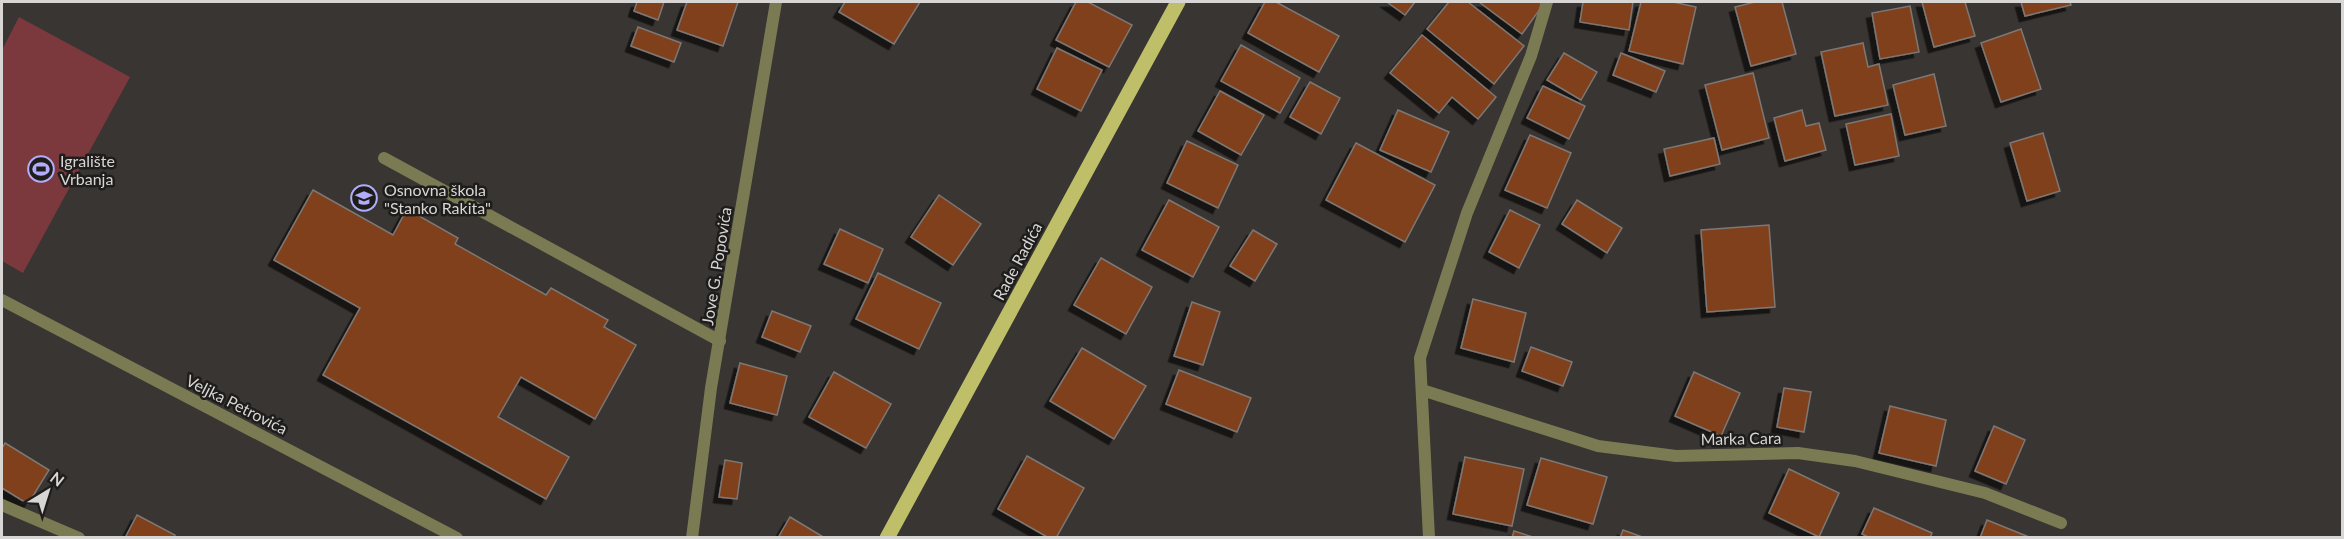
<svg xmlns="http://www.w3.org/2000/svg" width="2344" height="539" font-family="Lato,sans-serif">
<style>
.green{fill:#7b393e}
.building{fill:#803f1a;stroke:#7d7875;stroke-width:1.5;filter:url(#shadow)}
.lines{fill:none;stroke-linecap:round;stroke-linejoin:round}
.lane{stroke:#7a7b53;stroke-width:12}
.street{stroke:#7a7b53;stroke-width:12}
.primary{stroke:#bfbf69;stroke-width:15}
.labels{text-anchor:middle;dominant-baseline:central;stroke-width:5;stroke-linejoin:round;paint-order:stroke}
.poi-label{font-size:16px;fill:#d8d6d4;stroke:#1e1d1b;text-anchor:start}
.street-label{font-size:16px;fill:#d8d6d4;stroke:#1e1d1b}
</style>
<defs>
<filter id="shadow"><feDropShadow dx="-5.5" dy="5.5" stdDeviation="0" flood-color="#0009"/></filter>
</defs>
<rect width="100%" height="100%" fill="#383532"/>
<!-- green -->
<path class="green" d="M19,17l111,60 -107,196 -21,-12v-211z"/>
<!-- building -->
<g class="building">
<path d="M637,2h27l-6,18 -24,-9z"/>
<path d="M687,2h51l-15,44 -46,-16z"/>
<path d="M845,2h75l-26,42 -55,-32z"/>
<path d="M1076,2h12l44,23 -23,42 -53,-27z"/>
<path d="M1265,2h11l63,34 -20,36 -71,-39z"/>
<path d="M1387,2h28l-10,13z"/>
<path d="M1449,2h19l56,44 -30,38 -67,-55z"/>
<path d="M1479,2h60l4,3 -21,29z"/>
<path d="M1583,2h50l-4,28 -49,-8z"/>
<path d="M1641,2h32l23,5 -13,57 -54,-13z"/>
<path d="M1755,2h27l14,52 -45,12 -16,-59z"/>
<path d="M1922,2h43l10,34 -41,11z"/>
<path d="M2021,2h49l1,3 -46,11z"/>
<path d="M1910,6l9,46 -39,7 -8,-46z"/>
<path d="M638,27l43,16 -7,19 -43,-16z"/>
<path d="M2021,29l20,60 -40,13 -20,-59z"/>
<path d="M1422,35l74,62 -18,22 -26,-22 -13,16 -49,-40z"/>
<path d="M1863,43l5,24 11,-3 9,41 -53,11 -14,-64z"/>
<path d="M1241,45l59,33 -20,35 -59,-32z"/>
<path d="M1057,48l45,22 -21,41 -44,-22z"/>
<path d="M1564,53l33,19 -16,28 -34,-20z"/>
<path d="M1621,53l44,18 -9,21 -43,-17z"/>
<path d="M1753,73l16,65 -47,12 -17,-65z"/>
<path d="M1934,74l12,52 -41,9 -12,-50z"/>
<path d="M1310,82l30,16 -19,36 -31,-17z"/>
<path d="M1543,86l42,20 -16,33 -42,-21z"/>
<path d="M1220,91l44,24 -23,40 -43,-24z"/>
<path d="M1398,110l51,22 -18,40 -51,-22z"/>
<path d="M1802,110l4,16 13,-3 7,27 -41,11 -11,-43z"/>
<path d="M1891,114l8,42 -44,9 -9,-41z"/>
<path d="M2043,133l17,58 -33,10 -17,-58z"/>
<path d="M1530,135l41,18 -24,55 -42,-18z"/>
<path d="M1714,138l6,26 -50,12 -6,-27z"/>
<path d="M1187,141l51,24 -20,43 -51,-25z"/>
<path d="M1356,143l79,42 -30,57 -79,-42z"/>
<path d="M313,190l80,45 14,-26 51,29 -3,6 91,51 5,-7 57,32 -4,7 32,18 -41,74 -74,-42 -23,40 71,40 -23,42 -223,-124 37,-67 -86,-48z"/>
<path d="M939,195l42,29 -28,41 -42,-28z"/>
<path d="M1169,200l50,27 -26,50 -51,-27z"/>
<path d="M1577,200l45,28 -15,25 -45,-29z"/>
<path d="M1510,210l30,15 -21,43 -30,-16z"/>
<path d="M1769,225l6,82 -68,5 -6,-82z"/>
<path d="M840,229l43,20 -15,34 -44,-19z"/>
<path d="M1253,230l24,14 -22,37 -25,-15z"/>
<path d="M1101,258l51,29 -26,47 -52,-29z"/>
<path d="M878,273l63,30 -22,46 -63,-30z"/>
<path d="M1473,299l53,14 -12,49 -53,-14z"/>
<path d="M1192,302l28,10 -17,53 -29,-9z"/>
<path d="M772,311l39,15 -11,26 -38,-15z"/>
<path d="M1531,347l41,15 -9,24 -41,-15z"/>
<path d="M1082,348l64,38 -32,53 -64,-38z"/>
<path d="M740,363l47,13 -10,39 -47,-12z"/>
<path d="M1179,370l72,28 -14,34 -71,-28z"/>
<path d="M834,372l57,32 -25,44 -57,-31z"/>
<path d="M1694,372l46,21 -19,43 -46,-20z"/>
<path d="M1784,388l27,4 -7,40 -27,-5z"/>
<path d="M1890,406l56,14 -10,46 -57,-13z"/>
<path d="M1994,426l31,14 -19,44 -31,-13z"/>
<path d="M5,443l44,27 -21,34 -26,-16v-40z"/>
<path d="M1027,456l57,32 -28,50h-7l-51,-29z"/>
<path d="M1465,457l59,12 -12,57 -59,-12z"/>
<path d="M1541,458l66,19 -14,47 -66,-19z"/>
<path d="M725,460l17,3 -5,36 -18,-2z"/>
<path d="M1789,469l50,24 -20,44 -50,-24z"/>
<path d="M1874,508l58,25 -2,5h-60l-8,-4z"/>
<path d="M137,515l38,20 -1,3h-49z"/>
<path d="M790,517l35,21h-47z"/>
<path d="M1987,520l42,17 -49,1z"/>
<path d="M1623,530l22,8h-25z"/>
<path d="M1514,531l22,7h-24z"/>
</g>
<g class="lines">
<!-- lane -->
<g class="lane">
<path d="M384,158l336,183"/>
<path d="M1422,390l176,56 78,10 122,-3 57,8 130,32 76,30"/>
</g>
<!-- street -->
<g class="street">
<path d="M2,300l455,238"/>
<path d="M2,505l77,33"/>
<path d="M692,538l19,-150 65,-386"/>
<path d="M1429,538l-9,-180 47,-145 64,-157 16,-54"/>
</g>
<!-- primary -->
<path class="primary" d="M887,538l291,-536"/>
</g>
<!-- icons -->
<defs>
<g id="stadium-ring" transform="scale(1.35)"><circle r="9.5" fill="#1e1d1b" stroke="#b1adfa" stroke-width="1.5"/><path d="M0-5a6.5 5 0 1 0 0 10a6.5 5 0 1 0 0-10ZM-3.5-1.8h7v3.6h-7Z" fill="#b1adfa"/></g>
<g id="school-ring" transform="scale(1.35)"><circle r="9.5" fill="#1e1d1b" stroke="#b1adfa" stroke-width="1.5"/><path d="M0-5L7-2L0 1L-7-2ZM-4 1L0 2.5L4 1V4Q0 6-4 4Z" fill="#b1adfa"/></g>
</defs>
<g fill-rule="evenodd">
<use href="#stadium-ring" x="41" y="169"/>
<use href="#school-ring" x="364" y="198"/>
</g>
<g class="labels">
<!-- poi labels -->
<g class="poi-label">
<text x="60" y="160">Igralište<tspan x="60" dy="18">Vrbanja</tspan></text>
<text x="384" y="189">Osnovna škola<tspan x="384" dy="18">"Stanko Rakita"</tspan></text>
</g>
<!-- street labels -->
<g class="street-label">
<text transform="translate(1017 261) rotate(-62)">Rade Radića</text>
<text transform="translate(716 266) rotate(-81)">Jove G. Popovića</text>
<text transform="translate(237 404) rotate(27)">Veljka Petrovića</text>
<text transform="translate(1741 438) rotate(-1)">Marka Cara</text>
</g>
</g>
<!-- border -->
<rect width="2344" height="539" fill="none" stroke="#d8d6d4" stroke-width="6"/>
<!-- north arrow -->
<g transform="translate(48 491) rotate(38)" stroke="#1e1d1b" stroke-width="4.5" paint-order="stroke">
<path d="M0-4.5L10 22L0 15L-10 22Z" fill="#d8d6d4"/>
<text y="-9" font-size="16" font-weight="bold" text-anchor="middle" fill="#d8d6d4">N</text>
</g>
</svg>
